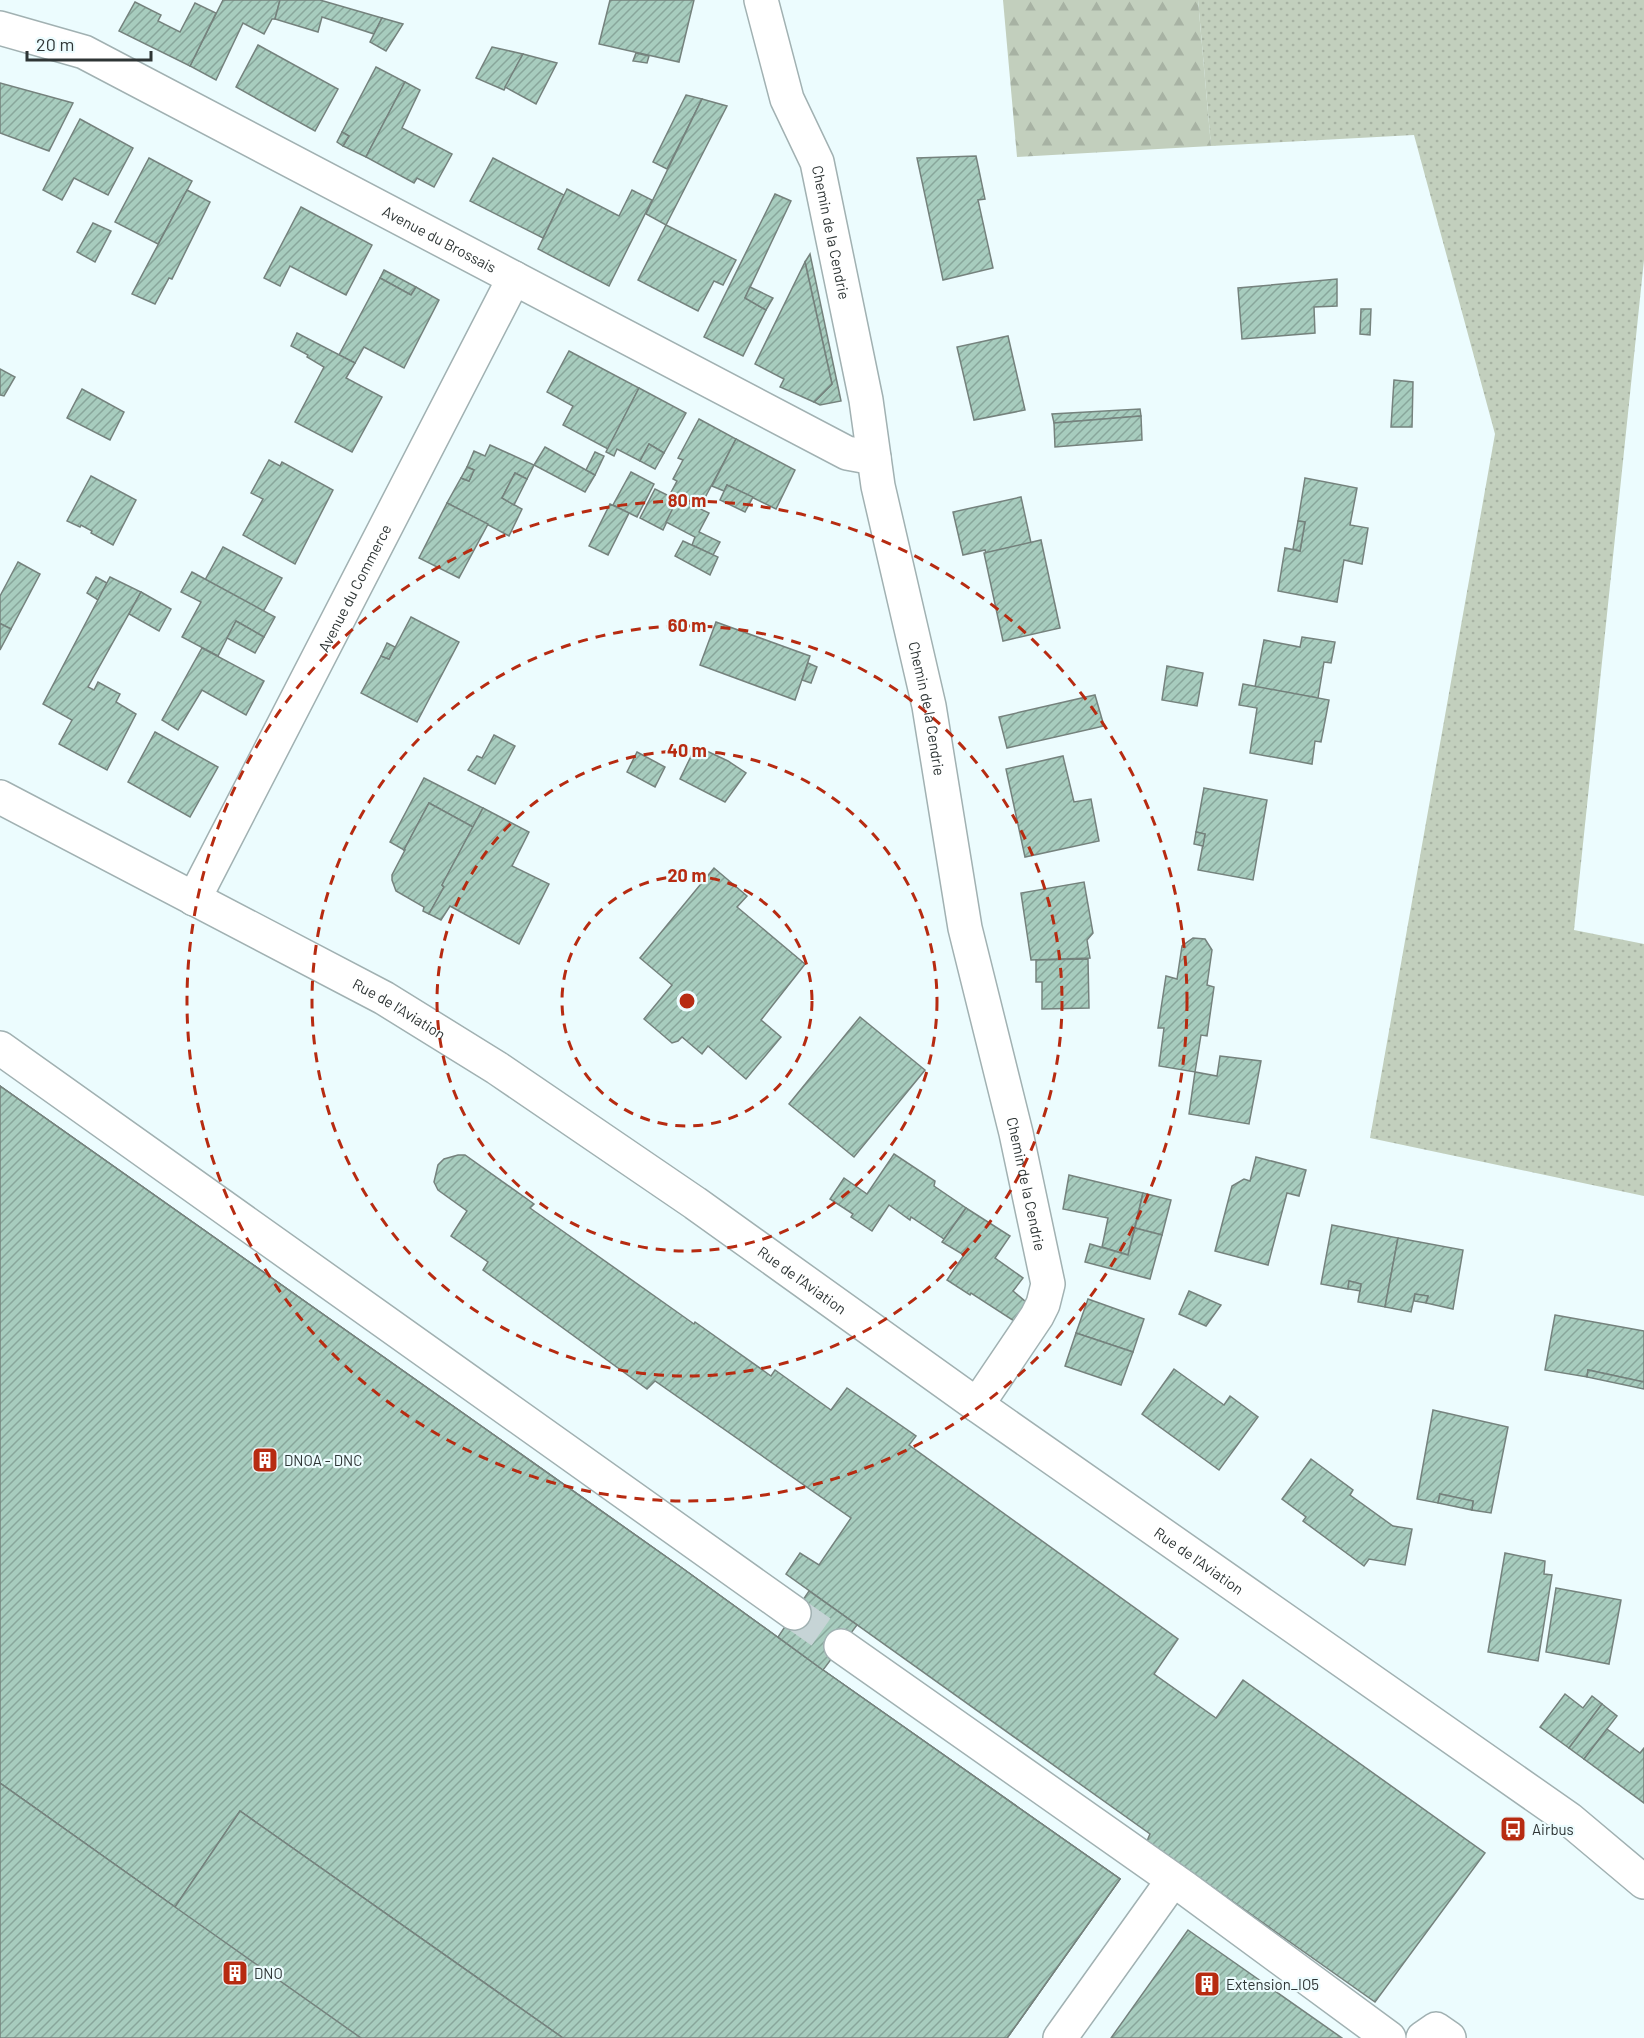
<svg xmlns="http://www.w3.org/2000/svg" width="1644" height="2038" font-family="Barlow,sans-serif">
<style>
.green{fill:url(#green-dots)}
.forest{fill:url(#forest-firs)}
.building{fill:url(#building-hatch);stroke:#75827d;stroke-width:1.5}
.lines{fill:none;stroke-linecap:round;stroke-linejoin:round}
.minor-tunnel{stroke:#c6d4d6;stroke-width:33;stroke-dasharray:33 16;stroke-linecap:butt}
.minor-casing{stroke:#a1b1b2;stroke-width:36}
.minor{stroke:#fff;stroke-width:33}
.ring{fill:none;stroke:#b72b11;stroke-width:3;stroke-dasharray:10 8}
.labels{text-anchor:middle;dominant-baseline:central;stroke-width:4.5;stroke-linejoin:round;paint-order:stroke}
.street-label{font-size:15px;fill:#2e3535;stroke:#ecfcfe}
.poi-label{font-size:15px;fill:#2e3535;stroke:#ecfcfe;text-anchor:start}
.centre{fill:#b72b11;stroke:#ecfcfe;stroke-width:3}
.ring-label{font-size:18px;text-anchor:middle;font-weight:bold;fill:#b72b11;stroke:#ecfcfe;stroke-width:4.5;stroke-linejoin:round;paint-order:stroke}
</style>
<defs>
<pattern id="green-dots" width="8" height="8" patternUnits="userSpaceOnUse" patternTransform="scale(1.5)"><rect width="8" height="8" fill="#c2cfbd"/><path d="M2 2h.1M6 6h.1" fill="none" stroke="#a7b2a3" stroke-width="1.8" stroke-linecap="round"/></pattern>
<pattern id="forest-firs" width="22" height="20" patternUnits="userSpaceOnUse" patternTransform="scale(1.5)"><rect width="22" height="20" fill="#c2cfbd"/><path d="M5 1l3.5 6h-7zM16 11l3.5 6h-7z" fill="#a7b2a3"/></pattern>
<pattern id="building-hatch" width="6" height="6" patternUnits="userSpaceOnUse" patternTransform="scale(1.5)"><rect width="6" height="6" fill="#a7ccbe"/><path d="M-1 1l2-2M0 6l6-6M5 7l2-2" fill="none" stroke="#88a69b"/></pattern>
</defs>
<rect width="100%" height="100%" fill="#ecfcfe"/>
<!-- green -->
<path class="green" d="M1198,0h446v260l-70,670 70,14v252l-274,-58 125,-704 -81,-299 -203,11z"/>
<!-- forest -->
<path class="forest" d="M1003,0h195l13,146 -194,11z"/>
<!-- building -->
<g class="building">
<path d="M223,0h57l-5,19h-3l-8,15 -21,-11 -27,57 -26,-14z"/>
<path d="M280,0h40l62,18 -8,16 -52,-17 -4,15 -43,-13z"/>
<path d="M610,0h84l-15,62 -80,-18z"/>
<path d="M135,2l26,13 -3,6 22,11 15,-29 21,10 -26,53 -71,-35z"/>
<path d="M382,18l21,6 -17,27 -16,-9z"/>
<path d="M258,45l80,44 -23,42 -79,-44z"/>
<path d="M492,47l31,7 -19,36 -28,-12z"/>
<path d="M636,53l13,3 -2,7 -14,-2z"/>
<path d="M523,54l34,9 -21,41 -31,-17z"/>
<path d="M376,67l29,15 -39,75 -23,-11 6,-10 -7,-4z"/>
<path d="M405,82l15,8 -18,38 50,26 -18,33 -17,-9 -3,5 -48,-26z"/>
<path d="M0,83l73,20 -24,48 -49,-18z"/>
<path d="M686,95l16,4 -35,70 -14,-7z"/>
<path d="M702,99l25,7 -61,119 -20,-11z"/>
<path d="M80,119l53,29 -25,47 -34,-17 -12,22 -19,-10z"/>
<path d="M342,132l7,4 -6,10 -6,-4z"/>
<path d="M976,156l9,43 -7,1 15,68 -50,12 -26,-122z"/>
<path d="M149,158l43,23 -34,63 -43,-22z"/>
<path d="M493,158l71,37 -21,43 -73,-37z"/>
<path d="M567,189l52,27 13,-26 20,10 -43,86 -71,-37z"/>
<path d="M187,190l23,12 -38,77 -3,-1 -14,26 -23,-10z"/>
<path d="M775,194l16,7 -46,97 21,12 -23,46 -39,-19z"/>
<path d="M301,207l71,38 -26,50 -56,-29 -10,20 -16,-8z"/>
<path d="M93,223l18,8 -16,31 -18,-10z"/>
<path d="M666,225l70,35 -13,25 -9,-4 -16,30 -60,-31z"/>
<path d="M810,254l31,147 -21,4 -6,-3 18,-18 -27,-122z"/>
<path d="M805,262l27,122 -18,18 -34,-15 4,-8 -29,-15z"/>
<path d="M384,270l32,17 -5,8 -31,-17z"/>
<path d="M380,278l31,17 5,-8 23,13 -35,68 -40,-21 -9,16 -16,-8z"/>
<path d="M1337,279v27l-23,1 1,26 -73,6 -4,-51z"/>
<path d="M750,287l23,11 -7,12 -21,-12z"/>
<path d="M1361,309h10l-1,26 -10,-1z"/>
<path d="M297,333l58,30 -9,15 36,19 -30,55 -57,-30 29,-55 -17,-10 1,-2 -17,-9z"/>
<path d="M1008,336l17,74 -51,10 -17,-73z"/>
<path d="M569,351l70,37 -31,61 -45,-24 10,-19 -26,-14z"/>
<path d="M0,369l15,8 -11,19 -4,-1z"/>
<path d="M1394,380l19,2 -1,45h-21z"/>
<path d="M639,388l47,25 -22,40 -15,-9 -9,17 -23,-12 -3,7 -8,-4z"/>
<path d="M82,389l42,23 -14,28 -43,-22z"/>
<path d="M1140,409l1,7 -87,7 -2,-9z"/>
<path d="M1141,416l1,24 -87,7 -1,-24z"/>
<path d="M699,419l37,20 -37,70 -21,-11 -15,32 -23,-12 15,-29 14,7 8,-15 -4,-2 10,-19 -5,-2z"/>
<path d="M736,439l59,31 -19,39 -49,-24 -3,6 -12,-5z"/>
<path d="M649,444l15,9 -9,16 -15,-8z"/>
<path d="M490,445l44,20 -7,14 -12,-6 -13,25 20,11 -13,27 -62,-33 14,-25 8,3 5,-11 -7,-3 7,-16 11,5z"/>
<path d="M545,447l50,28 -10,17 -51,-27z"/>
<path d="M595,452l9,4 -9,19 -9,-5z"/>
<path d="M269,460l11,6 2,-4 51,28 -38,74 -52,-29 20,-36 -12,-6z"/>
<path d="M467,467l7,3 -5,11 -8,-3z"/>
<path d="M631,472l23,12 -17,33 -24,-12z"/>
<path d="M515,473l12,6 -13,26 -12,-7z"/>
<path d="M91,476l45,24 -23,45 -22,-12 1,-2 -11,-6 -1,2 -13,-6z"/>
<path d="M1305,478l52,10 -7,37 18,3 -6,36 -18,-4 -7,42 -59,-11 7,-43 15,3 5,-29 -7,-1z"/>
<path d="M727,485l26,12 -8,15 -25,-12z"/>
<path d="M1021,497l10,46 -45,10 -1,-3 -22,5 -10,-43z"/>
<path d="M678,498l31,15 -10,19 21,10 -7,13 -21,-10 3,-8 -29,-15z"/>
<path d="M447,503l41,21 -29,54 -40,-20z"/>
<path d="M610,504l19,9 -21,42 -19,-9z"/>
<path d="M1298,521l7,1 -5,29 -7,-2z"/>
<path d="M1041,540l19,88 -57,13 -19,-88z"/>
<path d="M683,541l35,16 -8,18 -35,-19z"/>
<path d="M223,547l59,31 -19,34 -58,-32z"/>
<path d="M18,562l22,12 -29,55 -10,-5 -1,1v-29z"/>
<path d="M192,572l83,45 -11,20 -28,-16 -18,35 -36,-19 19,-35 -20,-10z"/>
<path d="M96,577l11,6 -9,17 -11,-7z"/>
<path d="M110,577l31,15 -53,95 6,3 4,-8 22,12 -4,8 20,12 -29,56 -48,-26 13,-24 -29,-16z"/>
<path d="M141,592l30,17 -12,22 -30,-17z"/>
<path d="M411,617l48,25 -42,80 -56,-29 20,-37 8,3z"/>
<path d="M236,621l28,16 -9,16 -28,-15z"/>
<path d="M716,622l94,34 -15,44 -95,-35z"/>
<path d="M1,624l10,5 -11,21v-25z"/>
<path d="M1302,637l33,5 -4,21 -7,-1 -6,36 -63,-11 9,-47 36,7z"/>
<path d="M387,643l8,4 -6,12 -8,-3z"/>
<path d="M202,648l62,33 -18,34 -44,-25 -24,40 -16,-10z"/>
<path d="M808,663l9,4 -6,16 -9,-3z"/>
<path d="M1167,666l36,7 -6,33 -35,-6z"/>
<path d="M1243,684l86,16 -8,42 -6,-1 -3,23 -62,-11 7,-45 -18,-3z"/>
<path d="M1095,695l9,31 -97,22 -8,-31z"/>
<path d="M155,732l63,35 -28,50 -62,-35z"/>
<path d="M494,735l21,11 -20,38 -27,-14 9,-14 5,2z"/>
<path d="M696,746l32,15 18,12 -21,29 -45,-23z"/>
<path d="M637,752l28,15 -10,20 -28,-15z"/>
<path d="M1063,756l11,46 17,-3 8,42 -74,16 -19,-88z"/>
<path d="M424,778l59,30 -10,19 -44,-24 -25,47 -14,-8z"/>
<path d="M1204,788l63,12 -14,80 -55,-10 7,-36 -9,-2z"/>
<path d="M429,803l44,24 -31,58 2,2 -15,27 -6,-3 1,-4 -28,-16 -4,-11v-5l13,-25h-1z"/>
<path d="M483,808l46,24 -17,34 37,18 -30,60 -69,-38 -9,14 -12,-6 15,-27 -2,-2z"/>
<path d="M1196,832l9,2 -2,12 -9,-2z"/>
<path d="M714,868l33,28 -10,11 68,57 -44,56 20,17 -35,42 -38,-33 -6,8 -20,-17 -4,4 -6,2 -28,-24 28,-34 -32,-27z"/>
<path d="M1084,882l9,51 -6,7 3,18 -59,2 -10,-67z"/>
<path d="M1193,938l12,1 7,11 -5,35 7,2 -7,49 -6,-1 -6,37 -36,-6 5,-38h-6l8,-52 11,3 5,-33z"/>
<path d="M1088,959l1,49 -47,1v-27h-6v-22z"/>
<path d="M860,1017l65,53 -71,87 -65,-53z"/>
<path d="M1220,1056l41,5 -12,63 -60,-10 6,-42 22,4z"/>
<path d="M0,1086l682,482 141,102 297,209 -113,159h-1007z"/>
<path d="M0,1086l682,482 141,102 297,209 -113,159h-444l-323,-227 -65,96 -175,-124z"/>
<path d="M0,1086l682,482 141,102 297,209 -113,159h-444l-323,-227 -65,96 -175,-124z"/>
<path d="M894,1154l41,27 -1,5 32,22 -22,31 -33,-22 -1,3 -21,-15 -17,26 -21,-14 2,-3 -23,-15 14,-21 23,16z"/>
<path d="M458,1155h7l69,49 -4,4 164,116 1,-2 76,54 4,-6 56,40 16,-22 69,48 -7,9 269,194 -24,35 62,44 27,-38 242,173 -110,149 -228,-161 3,-7 -364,-260 14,-21 19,12 32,-47 -196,-137 -8,8 -164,-119 5,-8 -37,-26 16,-25 -29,-21 -4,-8 4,-17 6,-6z"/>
<path d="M1256,1157l50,13 -7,26 -12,-3 -19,72 -53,-14 17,-65 12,-7 6,2z"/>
<path d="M1069,1175l74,18 -15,62 -26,-8 6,-29 -45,-9z"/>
<path d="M1143,1193l28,7 -9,35 -27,-7z"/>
<path d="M966,1208l44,28 -15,22 28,20 -10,13 13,11 -12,19 -43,-28 -1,2 -23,-15 17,-25 -22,-13z"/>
<path d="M1332,1225l66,13 -13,69 -27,-5 3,-18 -12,-3 -1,8 -27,-5z"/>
<path d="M1135,1228l27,7 -12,44 -65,-17 5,-18 38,11z"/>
<path d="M1398,1238l65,12 -10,59 -27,-6 2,-7 -13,-2 -4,18 -26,-5z"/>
<path d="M1349,1281l12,3 -1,7 -12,-2z"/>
<path d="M1189,1291l32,14 -15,21 -27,-12z"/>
<path d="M1415,1294l13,2 -2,7 -12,-2z"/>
<path d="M1088,1299l56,20 -11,33 -57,-19z"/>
<path d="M1555,1315l89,16v51l-56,-12 -1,7 -42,-7z"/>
<path d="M1076,1333l57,19 -12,33 -56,-19z"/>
<path d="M1174,1369l50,36 6,-9 28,21 -39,53 -77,-56z"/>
<path d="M1588,1370l56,12v7l-57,-12z"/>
<path d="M1433,1410l75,17 -17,86 -19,-3 1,-9 -33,-7 -2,9 -21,-4z"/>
<path d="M1311,1459l42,31 -3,5 43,31 19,3 -7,36 -36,-6 -5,7 -61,-45 3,-4 -24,-18z"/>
<path d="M1440,1494l33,7 -1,9 -34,-7z"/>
<path d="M1505,1553l40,8 -1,13 8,1 -14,86 -50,-9z"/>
<path d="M1556,1588l65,12 -12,64 -63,-12z"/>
<path d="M809,1591l48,34 -34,45 -45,-33z"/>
<path d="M1565,1694l18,14 9,-12 10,8 -33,44 -29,-21z"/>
<path d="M1602,1704l15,12 -33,43 -15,-11z"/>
<path d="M1607,1729l33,24 4,-5v55l-60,-44z"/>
<path d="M0,1783l175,124 65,-96 323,227h-563z"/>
<path d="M0,1783l175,124 186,131h-361z"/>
<path d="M1188,1930l154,108h-231z"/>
</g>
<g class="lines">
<!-- minor-tunnel -->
<path class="minor-tunnel" d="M794,1613l47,33"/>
<!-- minor casing -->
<g class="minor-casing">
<g id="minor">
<path id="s1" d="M761,0l26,99 30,63 49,238 12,86 51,220 36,222 51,205 32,151 -5,20 -6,12 -60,89"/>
<path id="s2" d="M0,28l84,24 763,401 27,5"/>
<path id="s3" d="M0,797l384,201 113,70 198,135 282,202 592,414 75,63"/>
<path id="s4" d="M194,899l320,-621"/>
<path d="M0,1048l794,565"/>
<path d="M841,1646l344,242 204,150"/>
<path d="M1060,2038l113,-158"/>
<path d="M1423,2038l13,-9 13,9"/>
</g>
</g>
<!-- minor -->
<use href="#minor" class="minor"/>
</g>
<!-- distance rings -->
<g class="ring">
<circle cx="687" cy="1001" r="125"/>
<circle cx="687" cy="1001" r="250"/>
<circle cx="687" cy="1001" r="375"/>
<circle cx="687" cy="1001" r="500"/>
</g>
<!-- icons -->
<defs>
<g id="building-square" transform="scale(1.35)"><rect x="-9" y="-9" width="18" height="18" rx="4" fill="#b72b11" stroke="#ecfcfe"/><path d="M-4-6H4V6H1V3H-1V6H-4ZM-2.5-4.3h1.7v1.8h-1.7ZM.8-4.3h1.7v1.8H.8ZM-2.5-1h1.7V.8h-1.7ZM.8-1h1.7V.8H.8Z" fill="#fff"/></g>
<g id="bus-square" transform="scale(1.35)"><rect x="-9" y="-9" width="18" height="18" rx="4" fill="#b72b11" stroke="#ecfcfe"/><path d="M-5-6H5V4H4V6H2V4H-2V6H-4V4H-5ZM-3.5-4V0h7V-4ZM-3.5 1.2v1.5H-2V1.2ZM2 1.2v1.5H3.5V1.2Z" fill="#fff"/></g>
</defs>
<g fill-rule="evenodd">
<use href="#building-square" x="265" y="1460"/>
<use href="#bus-square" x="1513" y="1829"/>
<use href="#building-square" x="235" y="1973"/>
<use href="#building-square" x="1207" y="1984"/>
</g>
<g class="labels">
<!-- street labels -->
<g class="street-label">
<text stroke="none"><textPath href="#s1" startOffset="244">Chemin de la Cendrie</textPath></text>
<text stroke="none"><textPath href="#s2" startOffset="489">Avenue du Brossais</textPath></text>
<text stroke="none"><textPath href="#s4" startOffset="350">Avenue du Commerce</textPath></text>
<text stroke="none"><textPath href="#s1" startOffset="730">Chemin de la Cendrie</textPath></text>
<text stroke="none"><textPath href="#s3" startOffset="452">Rue de l'Aviation</textPath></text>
<text stroke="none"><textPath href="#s1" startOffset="1216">Chemin de la Cendrie</textPath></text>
<text stroke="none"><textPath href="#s3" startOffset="938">Rue de l'Aviation</textPath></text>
<text stroke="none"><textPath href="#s3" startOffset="1424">Rue de l'Aviation</textPath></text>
</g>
<!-- poi labels -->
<g class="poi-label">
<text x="284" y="1460">DNOA - DNC</text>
<text x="1532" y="1829">Airbus</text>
<text x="254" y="1973">DNO</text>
<text x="1226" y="1984">Extension_IO5</text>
</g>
</g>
<circle cx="687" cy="1001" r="9" class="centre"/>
<g class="ring-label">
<text x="687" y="507">80 m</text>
<text x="687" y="632">60 m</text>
<text x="687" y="757">40 m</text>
<text x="687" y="882">20 m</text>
</g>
<!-- scale -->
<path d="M27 51v9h124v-9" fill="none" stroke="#2e3535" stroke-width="3"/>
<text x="36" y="51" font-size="18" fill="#2e3535" stroke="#ecfcfe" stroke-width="4.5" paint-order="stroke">20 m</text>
</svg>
